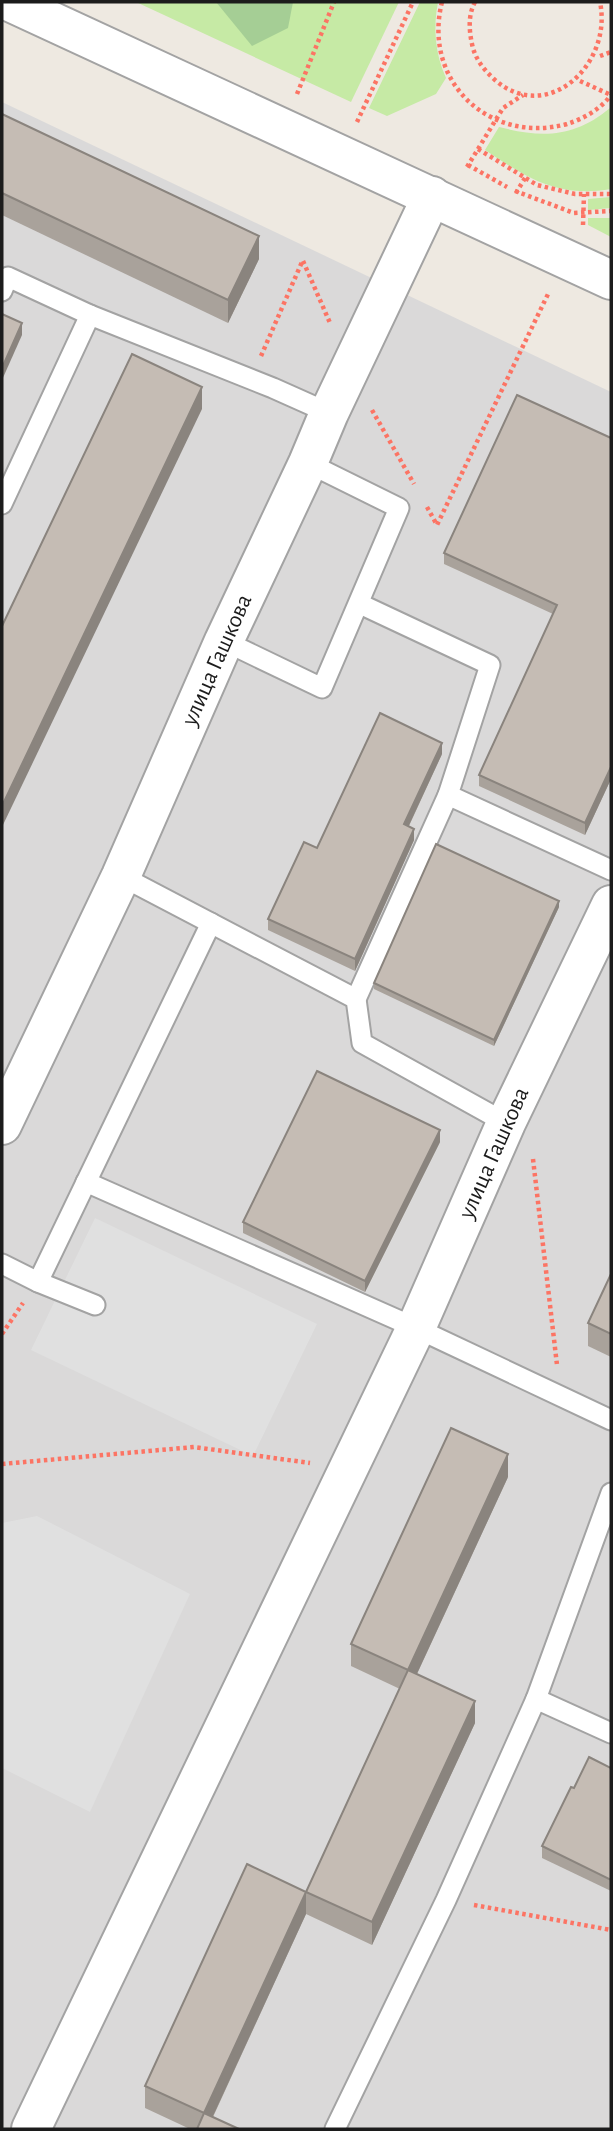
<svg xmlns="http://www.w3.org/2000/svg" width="613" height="2131" font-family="'Alegreya Sans',sans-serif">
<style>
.residential{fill:#dad9d9}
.grass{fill:#c6eaa5}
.forest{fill:#a5ce95}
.parking{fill:#e0e0e0}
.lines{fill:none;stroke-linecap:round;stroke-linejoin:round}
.lane-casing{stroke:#a3a3a3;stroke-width:23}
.street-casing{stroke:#a3a3a3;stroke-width:42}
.path{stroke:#fc7464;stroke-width:4.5;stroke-dasharray:3.5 3.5;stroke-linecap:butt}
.lane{stroke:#fff;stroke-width:19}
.street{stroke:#fff;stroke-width:38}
.wall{fill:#a9a29b}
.shaded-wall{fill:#8a847e}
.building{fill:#c5bcb4;stroke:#8a847e;stroke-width:2}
.labels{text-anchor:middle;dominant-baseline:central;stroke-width:6;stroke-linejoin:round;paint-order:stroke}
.street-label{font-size:24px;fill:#1c1c1c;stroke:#fff}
</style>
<rect width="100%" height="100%" fill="#eee9e1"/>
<!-- residential -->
<path class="residential" d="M2,102l609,290v1737h-609z"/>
<!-- grass -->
<g class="grass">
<path d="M136,2h263l-48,100z"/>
<path d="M420,2h18c-5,25 -3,52 8,76l-10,16 -49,22 -18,-8z"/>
<path d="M610,108l1,1v80c-53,9 -84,-11 -126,-39l14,-23c43,11 75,11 111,-19z"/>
<path d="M611,197v11l-23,2v-11z"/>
<path d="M588,218h23v19l-23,-12z"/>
</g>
<!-- forest -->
<path class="forest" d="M216,2h77l-5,26 -36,18z"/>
<!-- parking -->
<g class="parking">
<path d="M95,1218l222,106 -64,132 -222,-106z"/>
<path d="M37,1516l153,78 -100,218 -88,-44v-245z"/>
</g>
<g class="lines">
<!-- lane casing -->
<g class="lane-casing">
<g id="lane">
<path d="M2,291l6,-14 82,38 183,73 56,25"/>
<path d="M2,504l88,-189"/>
<path d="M360,604l130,61 -42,130 163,75"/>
<path d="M224,641l98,47 77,-180 -91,-45"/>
<path d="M121,876l235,123 6,44 144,80"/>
<path d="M356,999l92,-204"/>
<path d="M86,1182l330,146 195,92"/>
<path d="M2,1264l36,18 57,23"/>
<path d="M38,1282l173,-359"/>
<path d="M536,1699l75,34"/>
<path d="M335,2129l111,-229 90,-201 75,-206"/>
</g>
</g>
<!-- street casing -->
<g class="street-casing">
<g id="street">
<path d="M10,2l601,278"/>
<path d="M2,1125l119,-249 103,-235 84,-178 21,-50 103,-217"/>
<path d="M31,2129l385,-801 90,-205 105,-218"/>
</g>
</g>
<!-- path -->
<g class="path">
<path d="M442,2c-20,79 47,143 125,122 16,-5 34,-15 44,-29"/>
<path d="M475,2c-7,13 -6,28 -3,42 3,15 12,26 23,36 52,45 118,-15 105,-78"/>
<path d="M600,56l11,-4"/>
<path d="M580,81l31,14"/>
<path d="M297,94l37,-92"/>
<path d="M357,122l56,-120"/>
<path d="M478,149l59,36 38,9h36"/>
<path d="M468,165l39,22"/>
<path d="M467,167l36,-59 20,-13"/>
<path d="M515,191l59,22 37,-2"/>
<path d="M516,193l9,-15"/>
<path d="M583,225l1,-31"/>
<path d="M303,261l27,62"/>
<path d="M261,356l41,-94"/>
<path d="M372,410l42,74"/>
<path d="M427,507l10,18 112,-233"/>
<path d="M533,1159l24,206"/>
<path d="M2,1334l21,-31"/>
<path d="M2,1464l192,-17 116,16"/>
<path d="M474,1905l137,25"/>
</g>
<!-- lane -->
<use href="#lane" class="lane"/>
<!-- street -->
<use href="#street" class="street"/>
</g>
<!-- wall -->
<g class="wall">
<path d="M2,114l257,145 -31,64 -226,-108z"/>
<path d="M611,438v341l-26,56 -106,-49v-11l74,-161 -109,-50v-11z"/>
<path d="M442,754l-33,72 5,14 -59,131 -87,-41v-11l49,-71z"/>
<path d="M559,907l-65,139 -120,-57v-6z"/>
<path d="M440,1142l-75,150 -122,-59v-11z"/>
<path d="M611,1274v83l-23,-11v-23z"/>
<path d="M508,1477l-91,197 58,49 -103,222 -66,-31 -93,203 26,12h-49l-45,-21v-22l161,-194 94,-203 -49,-23v-22z"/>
<path d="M611,1768v123l-69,-33v-12l32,-58z"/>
</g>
<!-- shaded-wall -->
<g class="shaded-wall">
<path d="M259,236v23l-31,64v-23z"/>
<path d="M22,323v12l-20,45v-12z"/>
<path d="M202,387v22l-200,418v-21z"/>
<path d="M442,743v11l-38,82v-12z"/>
<path d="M611,767v12l-26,56v-12z"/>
<path d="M414,829v11l-59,131v-12z"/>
<path d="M559,901v6l-65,139v-6z"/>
<path d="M440,1130v12l-75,150v-11z"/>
<path d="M508,1454v23l-100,216v-23z"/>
<path d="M475,1701v22l-103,222v-23z"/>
<path d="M306,1892v22l-99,215 -3,-16z"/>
</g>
<!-- building -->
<g class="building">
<path d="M2,114l257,122 -31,64 -226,-107z"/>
<path d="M2,314l20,9 -20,45z"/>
<path d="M132,354l70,33 -200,419v-180z"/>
<path d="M517,395l94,43v329l-26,56 -106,-48 78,-170 -113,-52z"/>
<path d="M380,713l62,30 -38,81 10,5 -59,130 -87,-40 36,-77 13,6z"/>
<path d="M436,844l123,57 -65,139 -120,-57z"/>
<path d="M317,1071l123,59 -75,151 -122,-59z"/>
<path d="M611,1274v60l-23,-11z"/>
<path d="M451,1428l57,26 -100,216 -57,-26z"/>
<path d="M408,1670l67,31 -103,221 -66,-30z"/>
<path d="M589,1757l22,11v112l-69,-34 29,-59 3,1z"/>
<path d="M247,1864l59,28 -102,221 -59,-27z"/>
<path d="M204,2113l35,16h-42z"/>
</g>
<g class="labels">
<!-- street labels -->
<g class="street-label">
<text transform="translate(217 660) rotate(-66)">улица Гашкова</text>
<text transform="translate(494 1153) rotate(-66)">улица Гашкова</text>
</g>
</g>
<!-- border -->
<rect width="613" height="2131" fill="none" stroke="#1c1c1c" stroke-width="7"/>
</svg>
